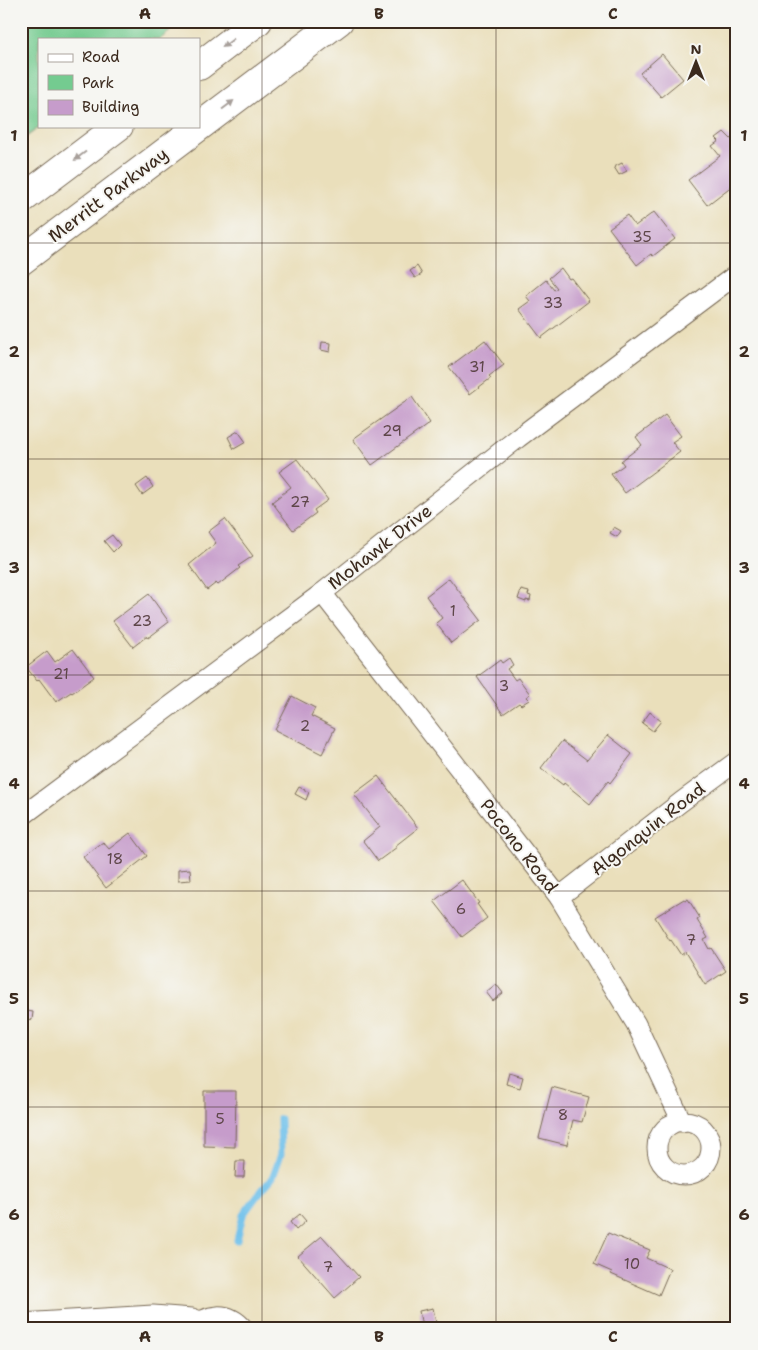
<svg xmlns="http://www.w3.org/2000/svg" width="758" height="1350" font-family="'Shantell Sans',sans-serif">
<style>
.green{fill:#74cb90;stroke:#587a57}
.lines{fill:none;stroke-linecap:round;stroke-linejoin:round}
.stream{stroke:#6fc1eb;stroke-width:7}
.building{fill:#c69ccb}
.street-casing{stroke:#786955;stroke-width:21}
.highway-casing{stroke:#786955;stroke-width:30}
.street{stroke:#fff;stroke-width:19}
.highway{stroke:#fff;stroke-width:28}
.oneway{fill:#a79f9a}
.grid{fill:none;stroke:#3b2a1e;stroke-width:1;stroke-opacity:0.55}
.labels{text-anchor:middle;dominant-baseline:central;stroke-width:4;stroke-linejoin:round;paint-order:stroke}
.number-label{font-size:15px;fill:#5e4649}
.street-label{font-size:18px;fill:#3b2a1e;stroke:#f6f6f2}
.neatline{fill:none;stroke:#3b2a1e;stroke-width:2}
.grid-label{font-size:16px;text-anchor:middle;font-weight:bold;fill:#3b2a1e}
</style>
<rect width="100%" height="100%" fill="#f6f6f2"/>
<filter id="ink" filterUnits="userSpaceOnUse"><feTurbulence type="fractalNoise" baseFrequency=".02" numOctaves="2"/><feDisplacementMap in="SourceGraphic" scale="10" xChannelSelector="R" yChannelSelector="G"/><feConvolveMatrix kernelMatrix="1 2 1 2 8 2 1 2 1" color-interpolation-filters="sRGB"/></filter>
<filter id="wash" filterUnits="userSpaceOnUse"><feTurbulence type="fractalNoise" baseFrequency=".0096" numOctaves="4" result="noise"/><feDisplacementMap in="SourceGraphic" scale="20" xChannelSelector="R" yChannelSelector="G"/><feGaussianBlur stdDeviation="1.12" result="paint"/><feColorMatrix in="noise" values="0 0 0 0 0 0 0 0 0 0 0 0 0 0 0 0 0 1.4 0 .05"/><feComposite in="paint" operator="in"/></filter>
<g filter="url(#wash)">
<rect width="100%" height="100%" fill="#eadfbb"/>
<!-- green -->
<path class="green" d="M21,21h163l-24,18h-121v87h2l-20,15z"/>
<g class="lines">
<!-- stream -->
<path class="stream" d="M237,1240l6,-25 14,-19 16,-19 8,-23 -1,-35"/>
</g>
<g id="blocks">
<!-- building -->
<g class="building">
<path d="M662,54l21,25 -22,18 -21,-24z"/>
<path d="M724,132l9,9 3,-3 1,2v4l-2,1 2,2v35l-30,23 -19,-25 32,-24 -8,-10 7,-5 -3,-3z"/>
<path d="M622,163l5,8 -8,4 -5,-8z"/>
<path d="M654,212l21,27 -22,17 -2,-2 -14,11 -28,-37 18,-13 8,11z"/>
<path d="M417,266l5,8 -7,4 -5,-7z"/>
<path d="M561,268l8,11 2,-1 18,23 -48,37 -22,-29 11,-8 -4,-5 20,-16 8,10 3,-2 -8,-10z"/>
<path d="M485,340l19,25 -15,11 2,2 -21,16 -21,-27z"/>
<path d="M322,342l9,1 -1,9 -9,-2z"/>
<path d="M412,397l18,26 -58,42 -19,-26z"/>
<path d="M665,415l16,21 -9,6 8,10 -55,41 -14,-19 13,-9 -3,-4 21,-16 -6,-8z"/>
<path d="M238,431l8,11 -12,7 -6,-12z"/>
<path d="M297,459l31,41 -14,10 2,3 -23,17 -21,-28 19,-15 -12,-15z"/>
<path d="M147,478l6,9 -11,8 -6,-9z"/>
<path d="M225,519l28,37 -15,10 2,2 -22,17 -2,-2 -9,7 -18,-25 27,-22 -8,-11z"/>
<path d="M614,527l7,4 -4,6 -7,-4z"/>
<path d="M112,535l8,10 -7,7 -9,-11z"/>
<path d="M449,578l32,42 -30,23 -15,-20 6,-5 -16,-22z"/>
<path d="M521,590l8,2 -1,3 3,1 -1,5 -4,-1v2l-8,-3z"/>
<path d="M149,594l20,28 -21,16 -1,-2 -14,11 -20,-26z"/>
<path d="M737,617v13l-5,-11z"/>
<path d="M73,649l21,28 -22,16 -1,-1 -15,10 -17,-23 -2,2 -11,-14 21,-16 8,11z"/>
<path d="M509,658l4,7 -6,4 8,11 3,-2 12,16 -4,3 3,3 -8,5 -2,-2 -16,11 -26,-37 23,-17 2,3z"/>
<path d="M292,696l23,12 -4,8 24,12 -13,26 -47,-24z"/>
<path d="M650,712l11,9 -8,10 -11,-8z"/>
<path d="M608,735l24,19 -22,29 -2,-2 -18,23 -26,-21 -1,2 -22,-17 21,-27 25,19z"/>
<path d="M378,776l40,52 -23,18 2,1 -19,14 -15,-20 17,-14 -26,-33z"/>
<path d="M299,787l10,5 -3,8 -11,-6z"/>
<path d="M130,833l17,23 -41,32 -23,-31 20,-15 6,7z"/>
<path d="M190,869l1,11 -13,1v-11z"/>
<path d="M462,880l17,23 -2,1 10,14 -25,19 -28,-36z"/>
<path d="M684,899l1,2 3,-2 12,19 -3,2 11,18 -4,2 5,9 2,-1 15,23 -21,14 -20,-33 -4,3 -10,-15 -1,1 -15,-24z"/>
<path d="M496,984l7,9 -10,8 -7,-9z"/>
<path d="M21,1010l12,2 -1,8 -11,-2z"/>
<path d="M509,1073l14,4 -3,11 -14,-4z"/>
<path d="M552,1087l37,10 -7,25 -9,-2 -6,25 -28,-7z"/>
<path d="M204,1091h32l-1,56 -31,-1z"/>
<path d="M236,1161h9l-1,16h-9z"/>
<path d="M300,1214l6,7 -10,9 -6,-8z"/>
<path d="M608,1233l42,17 -4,8 24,11 -11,26 -48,-21 1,-2 -18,-8z"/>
<path d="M322,1236l37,41 -24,21 -37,-42z"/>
<path d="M433,1308l3,15 -14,3 -3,-15z"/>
<path d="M687,1321l8,8h-16z"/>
</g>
</g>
</g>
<g filter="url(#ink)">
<use href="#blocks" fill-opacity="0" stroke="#786955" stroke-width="1"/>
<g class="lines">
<!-- street casing -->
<g class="street-casing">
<g id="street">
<path d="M322,593l237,304 77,127 46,98"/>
<path d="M21,817l301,-224 196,-155 219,-164"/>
<path d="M559,897l122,-95 56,-41"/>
<circle cx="684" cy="1148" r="27"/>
<path d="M21,1323l132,-8 39,3 8,3"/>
<path d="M191,1329c16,-16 37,-19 53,0"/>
</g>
</g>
<!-- highway casing -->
<g class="highway-casing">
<g id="highway">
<path d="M199,66l59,-45"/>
<path d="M21,200l98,-74"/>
<path d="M21,261l318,-240"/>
</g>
</g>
<!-- street -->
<use href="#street" class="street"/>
<!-- highway -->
<use href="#highway" class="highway"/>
</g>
<!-- one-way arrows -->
<defs><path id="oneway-solid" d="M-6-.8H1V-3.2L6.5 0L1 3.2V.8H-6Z" transform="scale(1.25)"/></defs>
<g class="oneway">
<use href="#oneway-solid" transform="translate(228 43) rotate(143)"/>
<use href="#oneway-solid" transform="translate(228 105) rotate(-37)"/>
<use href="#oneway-solid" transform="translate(80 156) rotate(143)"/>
</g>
</g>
<!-- grid -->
<path class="grid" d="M262,21v1308M496,21v1308M21,243h716M21,459h716M21,675h716M21,891h716M21,1107h716"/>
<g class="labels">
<!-- number labels -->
<g class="number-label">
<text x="642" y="237">35</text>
<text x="553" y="303">33</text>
<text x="477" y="367">31</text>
<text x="392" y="431">29</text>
<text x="300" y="502">27</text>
<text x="453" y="611">1</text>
<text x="142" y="621">23</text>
<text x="61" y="674">21</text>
<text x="504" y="686">3</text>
<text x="305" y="726">2</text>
<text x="115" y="859">18</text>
<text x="461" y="909">6</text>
<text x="691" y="940">7</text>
<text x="563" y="1115">8</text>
<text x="220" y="1119">5</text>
<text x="632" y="1264">10</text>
<text x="328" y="1267">7</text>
</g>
<!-- street labels -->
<g class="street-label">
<text transform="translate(108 195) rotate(-37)">Merritt Parkway</text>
<text transform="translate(380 547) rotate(-38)">Mohawk Drive</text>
<text transform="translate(648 829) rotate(-38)">Algonquin Road</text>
<text transform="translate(519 846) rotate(52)">Pocono Road</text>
</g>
</g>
<!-- margin -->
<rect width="758" height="1350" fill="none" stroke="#f6f6f2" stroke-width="55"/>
<!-- legend -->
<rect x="38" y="38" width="162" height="90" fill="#f6f6f2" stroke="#aba49d"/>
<rect x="48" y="54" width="25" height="8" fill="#ffffff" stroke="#aba49d"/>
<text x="82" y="62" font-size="15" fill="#3b2a1e">Road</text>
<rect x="48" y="75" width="25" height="15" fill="#74cb90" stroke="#aba49d"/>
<text x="82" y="88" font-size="15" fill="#3b2a1e">Park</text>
<rect x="48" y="100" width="25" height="15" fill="#c69ccb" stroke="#aba49d"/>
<text x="82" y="112" font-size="15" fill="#3b2a1e">Building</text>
<!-- north arrow -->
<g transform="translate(696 62)" stroke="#f6f6f2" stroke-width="4" paint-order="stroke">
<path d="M0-4L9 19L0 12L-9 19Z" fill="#3b2a1e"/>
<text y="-8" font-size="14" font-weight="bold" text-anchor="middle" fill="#3b2a1e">N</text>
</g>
<rect x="28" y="28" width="702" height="1294" class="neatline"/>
<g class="grid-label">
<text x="145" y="19">A</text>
<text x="379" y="19">B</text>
<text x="613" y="19">C</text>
<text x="14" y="141">1</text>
<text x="744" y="141">1</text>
<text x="14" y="357">2</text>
<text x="744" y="357">2</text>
<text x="14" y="573">3</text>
<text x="744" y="573">3</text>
<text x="14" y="789">4</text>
<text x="744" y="789">4</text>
<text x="14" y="1004">5</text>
<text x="744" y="1004">5</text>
<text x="14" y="1220">6</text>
<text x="744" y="1220">6</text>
<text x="145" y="1342">A</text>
<text x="379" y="1342">B</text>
<text x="613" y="1342">C</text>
</g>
</svg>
